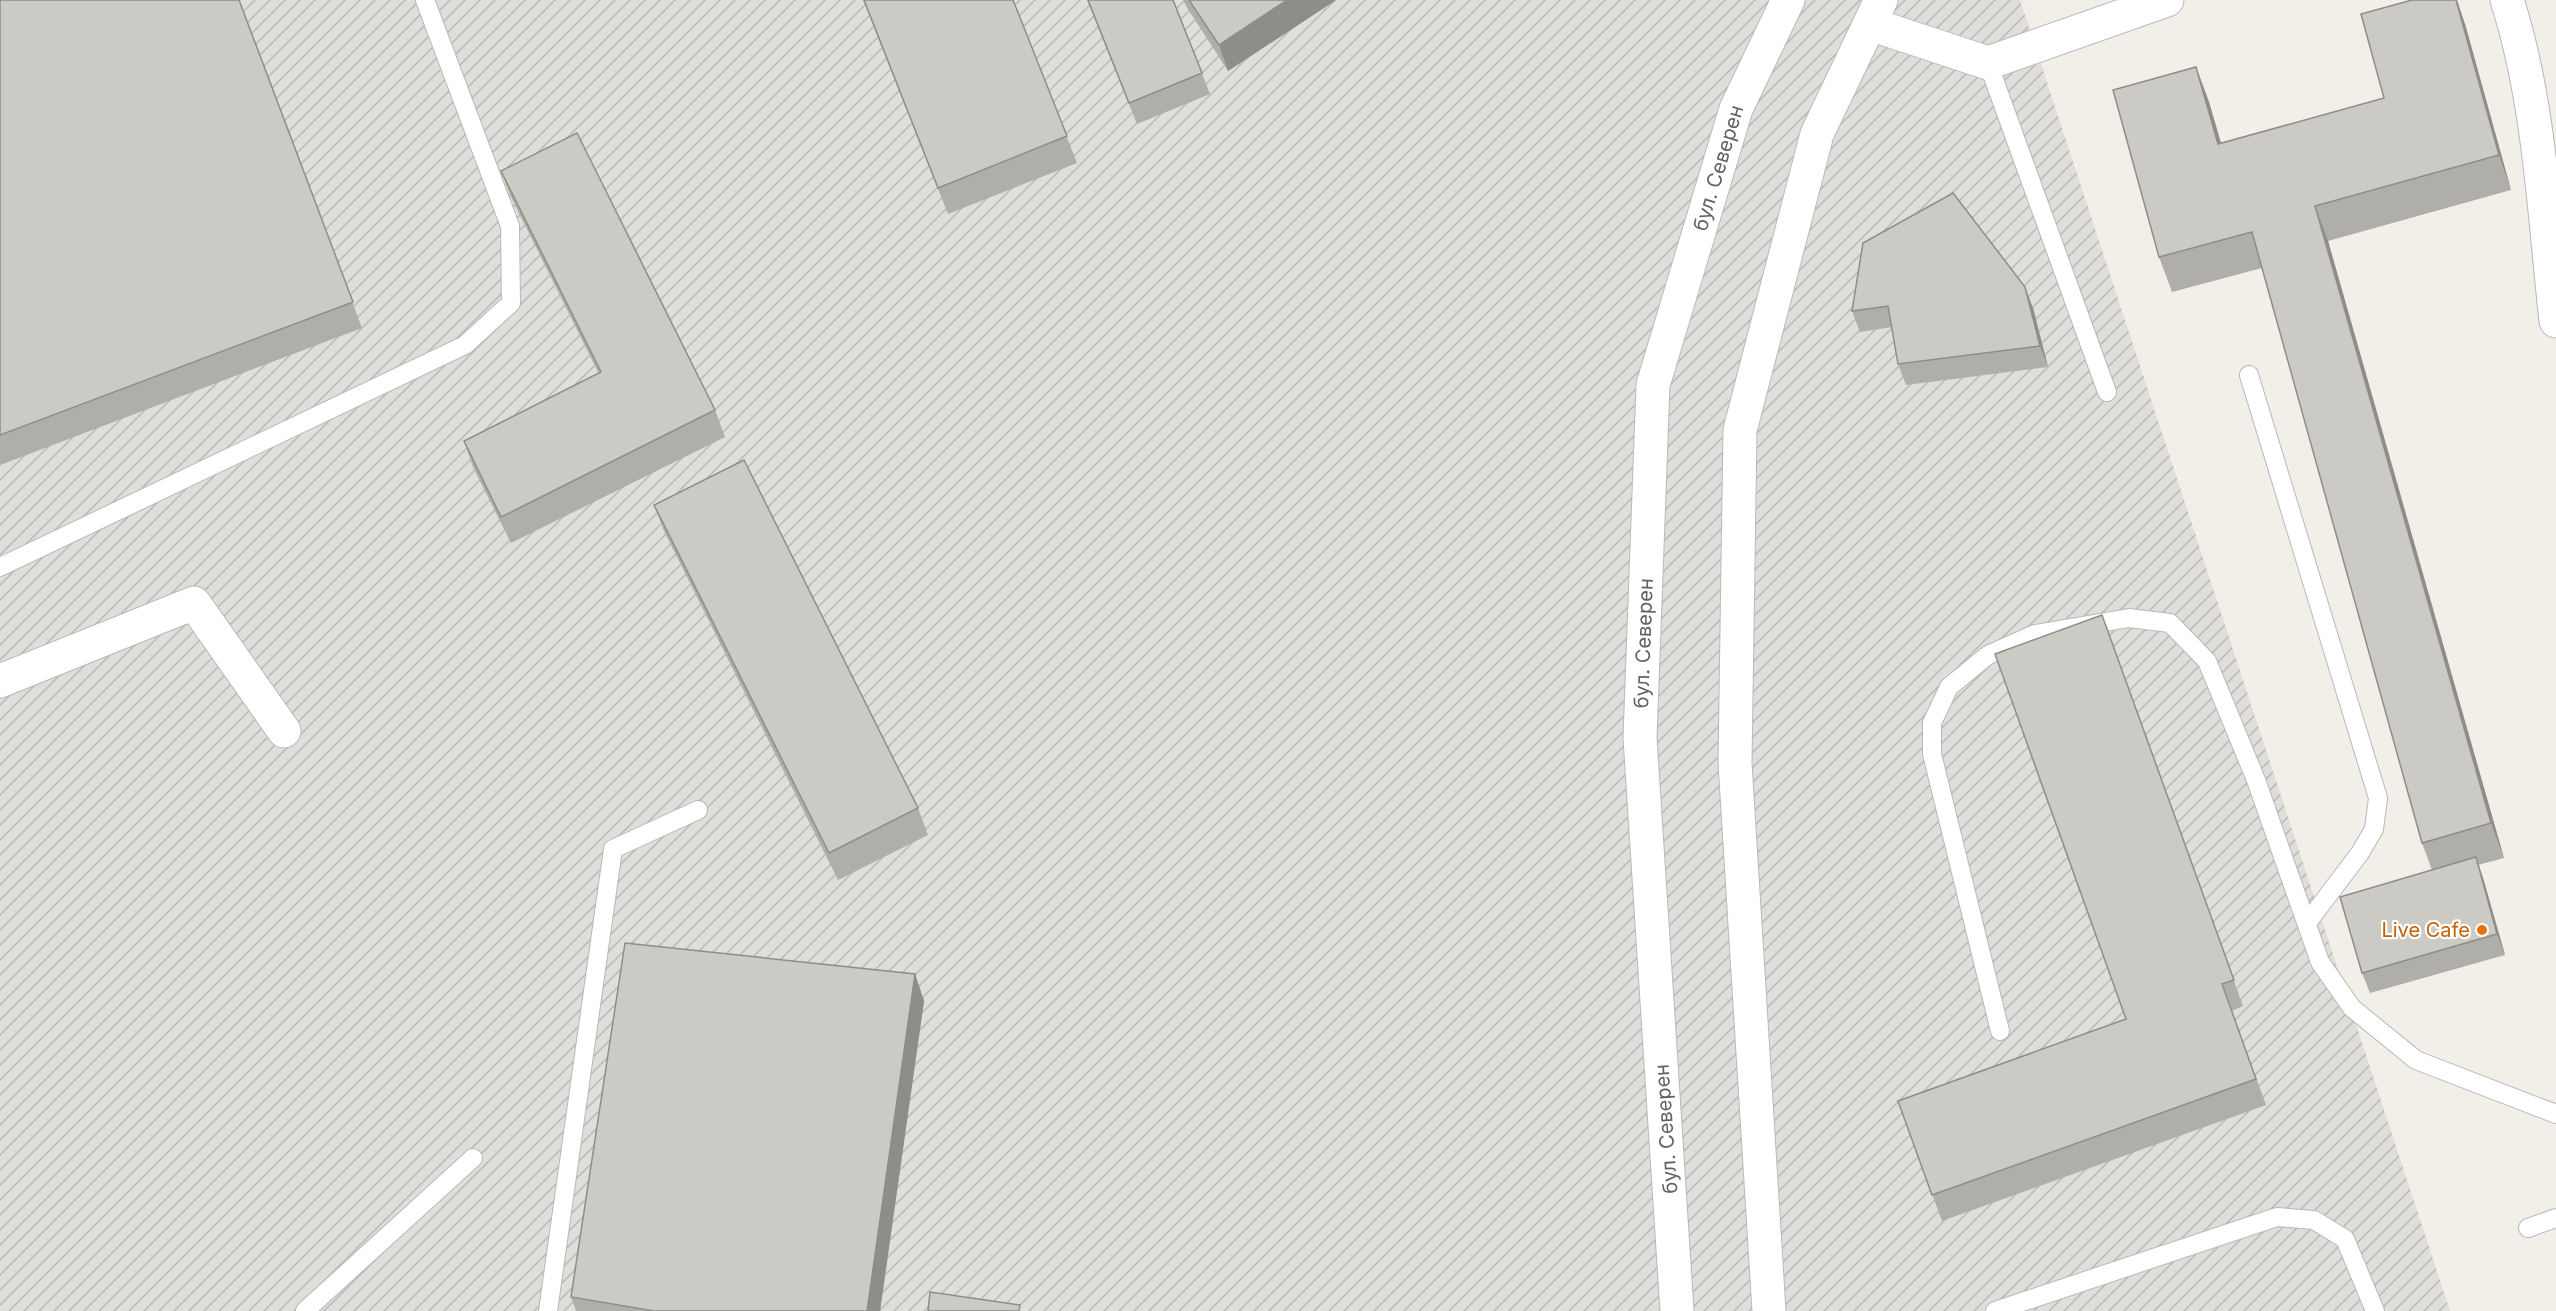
<svg xmlns="http://www.w3.org/2000/svg" width="2556" height="1311" font-family="Inter,sans-serif">
<style>
.industrial{fill:url(#industrial-furrows)}
.lines{fill:none;stroke-linecap:round;stroke-linejoin:round}
.lane-casing{stroke:#b5b8bc;stroke-width:20}
.street-casing{stroke:#b5b8bc;stroke-width:35}
.secondary-casing{stroke:#b6babf;stroke-width:35}
.lane{stroke:#fff;stroke-width:18}
.street{stroke:#fff;stroke-width:33}
.secondary{stroke:#fff;stroke-width:33}
.wall{fill:#afaea9}
.shaded-wall{fill:#8f8d8a}
.building{fill:#cccac5;stroke:#8f8d8a;stroke-width:1.5}
.food-dot{fill:#e8710a;stroke:#fff;stroke-width:2}
.labels{text-anchor:middle;dominant-baseline:central;stroke-width:4.5;stroke-linejoin:round;paint-order:stroke}
.street-label{font-size:20px;fill:#5f6368;stroke:#fff}
.food-label{font-size:20px;fill:#c56008;stroke:#fff;text-anchor:end}
</style>
<defs>
<pattern id="industrial-furrows" width="10" height="10" patternUnits="userSpaceOnUse" patternTransform="scale(1.5)"><rect width="10" height="10" fill="#e0deda"/><path d="M-1 1l2-2M0 10L10 0M9 11l2-2" fill="none" stroke="#b9b8b5"/></pattern>
</defs>
<rect width="100%" height="100%" fill="#f1efe8"/>
<!-- industrial -->
<path class="industrial" d="M0,0h2020l430,1311h-2450z"/>
<g class="lines">
<!-- lane casing -->
<g class="lane-casing">
<g id="lane">
<path d="M1988,63l119,329"/>
<path d="M2249,375l129,423 -4,31 -14,24 -53,70"/>
<path d="M0,567l465,-222 46,-42 -1,-77 -85,-226"/>
<path d="M2000,1031l-68,-277v-31l17,-36 39,-32 47,-21 94,-16 41,5 37,38 49,119 64,182 32,46 64,52 140,54"/>
<path d="M2528,1228l28,-10"/>
<path d="M305,1311l168,-153"/>
<path d="M548,1311l65,-462 85,-39"/>
<path d="M1995,1311l282,-94 37,3 31,19 30,72"/>
</g>
</g>
<!-- street casing -->
<g class="street-casing">
<g id="street">
<path d="M2507,0c33,103 37,214 49,321"/>
<path d="M1870,24l118,39 179,-63"/>
<path d="M0,681l194,-78 90,128"/>
</g>
</g>
<!-- secondary casing -->
<g class="secondary-casing">
<g id="secondary">
<path id="s1" d="M1677,1311l-37,-573 13,-353 83,-276 52,-109"/>
<path d="M1769,1311l-34,-548 5,-333 77,-296 64,-134"/>
</g>
</g>
<!-- lane -->
<use href="#lane" class="lane"/>
<!-- street -->
<use href="#street" class="street"/>
<!-- secondary -->
<use href="#secondary" class="secondary"/>
</g>
<!-- wall -->
<g class="wall">
<path d="M0,0h239l123,328 -362,137z"/>
<path d="M863,0h150l64,163 -129,51z"/>
<path d="M1087,0h86l37,94 -73,30z"/>
<path d="M1183,0h153l-108,71 -42,-65z"/>
<path d="M2465,24l46,166 -183,51 176,617 -26,7 5,13 22,77 -135,38 -8,-20 70,-103 -10,-27 -160,-575 -90,24 -13,-35 37,-190 13,35 12,41 163,-45z"/>
<path d="M501,171l214,239 10,27 -214,106 -38,-76 -9,-26 135,-67 -88,-177z"/>
<path d="M1863,243l170,65 15,59 -142,18 -8,-21 -6,-37 -32,5 -8,-21z"/>
<path d="M654,505l264,303 10,27 -90,45 -174,-349z"/>
<path d="M2102,615l141,391 -11,5 34,94 -324,116 -44,-120 228,-82z"/>
<path d="M915,974l9,27 -44,310h-304l-5,-14z"/>
</g>
<!-- shaded-wall -->
<g class="shaded-wall">
<path d="M1287,0h49l-108,71 -9,-26z"/>
<path d="M2456,0h1l8,24 46,166 -12,-35z"/>
<path d="M2196,67l13,35 22,76 -13,-34z"/>
<path d="M2315,206l13,35 176,617 -13,-35z"/>
<path d="M2025,287l8,21 15,59 -8,-21z"/>
<path d="M2476,857l7,21 22,77 -8,-21z"/>
<path d="M915,974l9,27 -44,310h-13z"/>
</g>
<!-- building -->
<g class="building">
<path d="M0,0h239l114,302 -353,133z"/>
<path d="M864,0h149l54,136 -129,52z"/>
<path d="M1088,0h85l29,73 -73,30z"/>
<path d="M1189,0h98l-68,45z"/>
<path d="M2412,0h44l43,155 -184,51 176,617 -69,20 -170,-611 -93,25 -46,-167 83,-23 22,77 166,-46 -23,-84z"/>
<path d="M577,133l138,277 -214,107 -37,-76 137,-69 -100,-201z"/>
<path d="M1953,193l72,94 15,59 -142,18 -10,-58 -36,5 11,-68z"/>
<path d="M744,460l174,348 -89,45 -175,-348z"/>
<path d="M2102,615l132,365 -12,4 34,95 -324,116 -34,-94 228,-82 -131,-365z"/>
<path d="M2476,857l21,77 -135,39 -22,-76z"/>
<path d="M625,943l290,31 -48,337h-213l-83,-14z"/>
<path d="M930,1292l90,13 -1,6h-91z"/>
</g>
<!-- markers -->
<circle class="food-dot" cx="2482" cy="930" r="6"/>
<g class="labels">
<!-- street labels -->
<g class="street-label">
<text stroke="none"><textPath href="#s1" startOffset="1154">бул. Северен</textPath></text>
<text stroke="none"><textPath href="#s1" startOffset="669">бул. Северен</textPath></text>
<text transform="translate(1666 1129) rotate(-94)">бул. Северен</text>
</g>
<!-- food labels -->
<g class="food-label">
<text x="2470" y="930">Live Cafe</text>
</g>
</g>
</svg>
